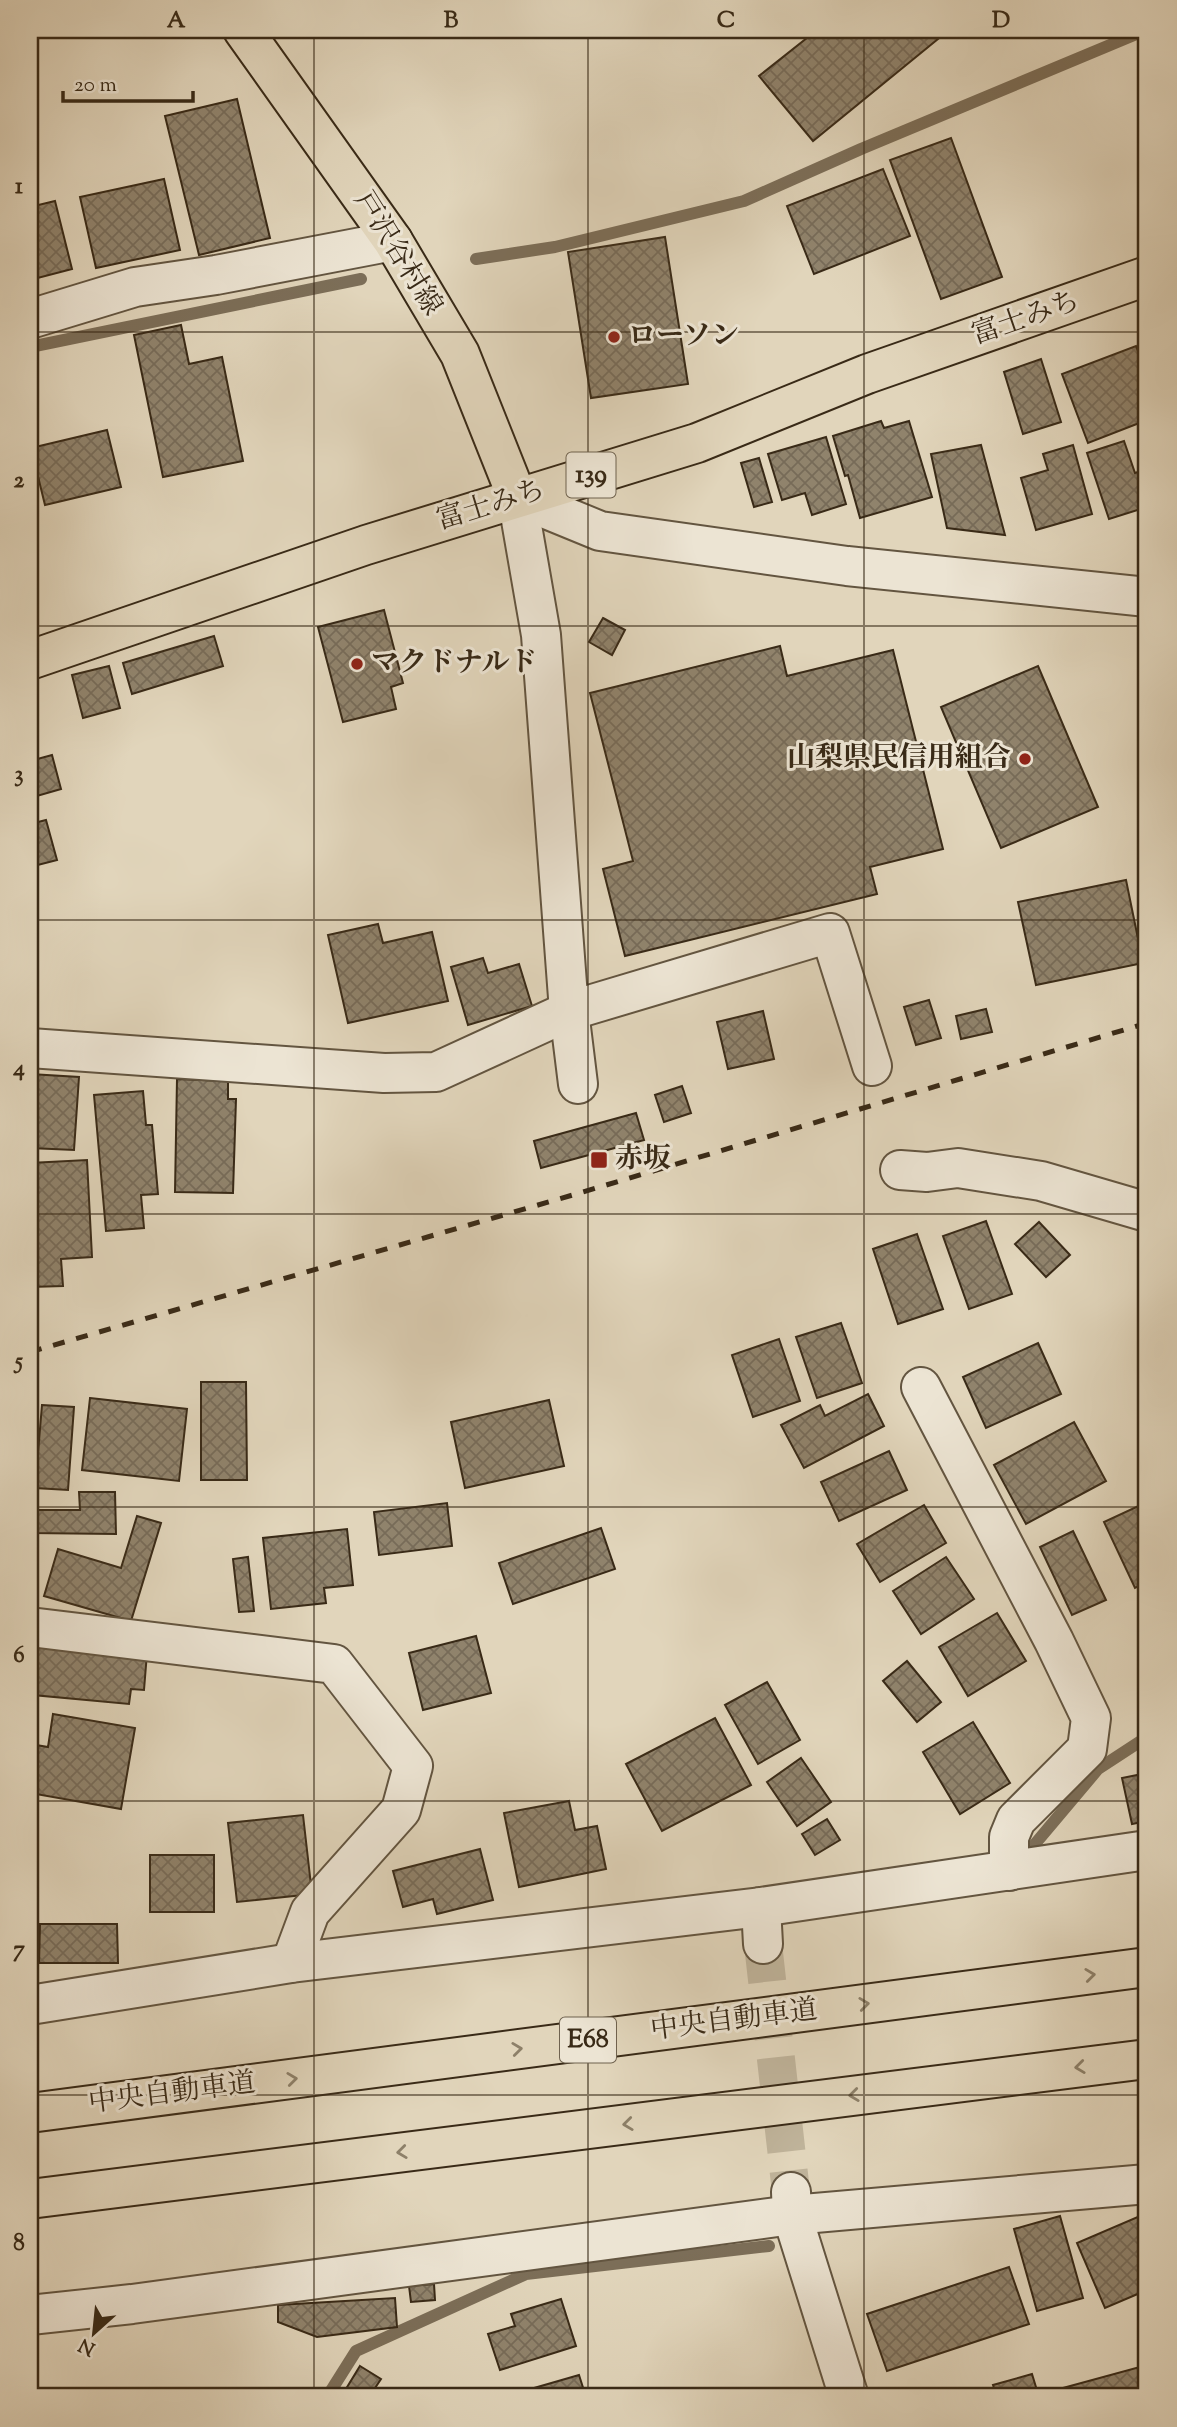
<svg xmlns="http://www.w3.org/2000/svg" width="1177" height="2427" font-family="'Sorts Mill Goudy','Noto Serif JP',serif">
<style>
.lines{fill:none;stroke-linecap:round;stroke-linejoin:round}
.stream{stroke:#7c6e58;stroke-width:12}
.building{fill:url(#building-cross-hatch);stroke:#392a17;stroke-width:2}
.minor-tunnel{stroke:#bfb39a;stroke-width:38;stroke-dasharray:38 19;stroke-linecap:butt}
.minor-casing{stroke:#635540;stroke-width:42}
.major-casing{stroke:#392a17;stroke-width:42}
.highway-casing{stroke:#392a17;stroke-width:42}
.minor{stroke:#ece4d3;stroke-width:38}
.major{stroke:#e1d5bb;stroke-width:38}
.highway{stroke:#e1d5bb;stroke-width:38}
.rail{stroke:#392a17;stroke-width:5;stroke-dasharray:12 12;stroke-linecap:butt}
.oneway{stroke:#8d8069}
.grid{fill:none;stroke:#392a17;stroke-width:2;stroke-opacity:0.55}
.poi-dot{fill:#8f2418;stroke:#ece4d3;stroke-width:2.5}
.labels{text-anchor:middle;dominant-baseline:central;stroke-width:6;stroke-linejoin:round;paint-order:stroke}
.shield{fill:#ece4d3;stroke:#6f624f;stroke-width:2}
.shield-label{font-size:26px;font-weight:bold;fill:#392a17}
.street-label{font-size:28px;fill:#392a17;stroke:#ece4d3}
.poi-label{font-size:28px;font-weight:bold;fill:#392a17;stroke:#ece4d3;text-anchor:start}
.neatline{fill:none;stroke:#392a17;stroke-width:2.5}
.grid-label{font-size:23px;text-anchor:middle;font-weight:bold;fill:#392a17}
</style>
<defs>
<pattern id="building-cross-hatch" width="8" height="8" patternUnits="userSpaceOnUse" patternTransform="scale(1.75)"><rect width="8" height="8" fill="#90836c"/><path d="M0 0l8 8M0 8l8-8" fill="none" stroke="#776b58"/></pattern>
</defs>
<rect width="100%" height="100%" fill="#e1d5bb"/>
<filter id="stains"><feTurbulence type="fractalNoise" baseFrequency=".00286" numOctaves="4"/><feColorMatrix values="0 0 0 0 .2 0 0 0 0 .09 0 0 0 0 .02 0 0 0 .5 -.17"/></filter>
<radialGradient id="worn" r=".72"><stop offset=".6" stop-color="#630" stop-opacity="0"/><stop offset="1" stop-color="#630" stop-opacity=".3"/></radialGradient>
<g class="lines">
<!-- stream -->
<g class="stream">
<path d="M476,259l79,-12 189,-46 117,-52 285,-119"/>
<path d="M30,347l331,-68"/>
<path d="M1024,1857l74,-88 49,-32"/>
<path d="M327,2397l29,-46 170,-77 243,-28"/>
</g>
</g>
<!-- building -->
<g class="building">
<path d="M817,30h132l-136,111 -54,-65z"/>
<path d="M237,99l33,139 -71,17 -34,-139z"/>
<path d="M951,138l51,139 -61,22 -51,-139z"/>
<path d="M883,169l27,67 -96,38 -27,-68z"/>
<path d="M164,179l16,71 -84,18 -16,-71z"/>
<path d="M55,201l17,68 -42,11v-73z"/>
<path d="M665,237l23,147 -97,14 -23,-146z"/>
<path d="M181,325l8,39 33,-7 21,104 -80,16 -29,-142z"/>
<path d="M1136,346l11,30v44l-59,23 -26,-69z"/>
<path d="M1041,359l20,63 -38,12 -19,-62z"/>
<path d="M881,421l3,7 25,-7 23,76 -72,21 -12,-43 -3,1 -12,-40z"/>
<path d="M107,430l14,57 -76,18 -14,-57z"/>
<path d="M826,437l20,67 -34,11 -7,-22 -23,7 -14,-46z"/>
<path d="M1124,441l11,32 12,-4v38l-38,12 -22,-66z"/>
<path d="M981,445l24,90 -58,-7 -16,-74z"/>
<path d="M1073,445l19,69 -56,16 -15,-52 27,-8 -5,-16z"/>
<path d="M759,458l13,44 -18,5 -13,-44z"/>
<path d="M384,610l19,73 -12,4 5,22 -53,13 -25,-95z"/>
<path d="M603,618l22,12 -13,25 -23,-13z"/>
<path d="M214,636l9,30 -91,28 -9,-31z"/>
<path d="M780,646l7,30 106,-26 50,199 -73,18 7,27 -252,62 -22,-87 30,-8 -43,-168z"/>
<path d="M109,666l11,42 -37,10 -11,-43z"/>
<path d="M1038,666l60,141 -97,41 -60,-141z"/>
<path d="M52,755l9,34 -31,9v-37z"/>
<path d="M46,820l11,40 -27,7v-43z"/>
<path d="M1126,880l17,83 -107,22 -18,-83z"/>
<path d="M378,924l5,19 49,-11 16,69 -100,22 -20,-88z"/>
<path d="M483,958l5,15 31,-9 13,42 -64,19 -17,-58z"/>
<path d="M929,1000l12,38 -25,7 -12,-38z"/>
<path d="M986,1009l6,23 -31,7 -5,-23z"/>
<path d="M763,1011l11,48 -46,10 -11,-47z"/>
<path d="M30,1074l49,3 -5,73 -44,-2z"/>
<path d="M177,1079l51,2v18h8l-3,94 -58,-1z"/>
<path d="M682,1086l9,27 -27,9 -9,-27z"/>
<path d="M143,1091l3,34h6l6,69 -17,1 3,33 -38,3 -12,-136z"/>
<path d="M636,1113l8,27 -103,28 -7,-27z"/>
<path d="M87,1160l5,97 -31,2 2,27 -33,1v-124z"/>
<path d="M986,1221l26,73 -43,15 -26,-73z"/>
<path d="M1039,1222l31,33 -24,22 -31,-33z"/>
<path d="M917,1234l26,75 -45,15 -25,-75z"/>
<path d="M841,1323l21,60 -45,15 -21,-61z"/>
<path d="M779,1339l21,62 -47,16 -21,-62z"/>
<path d="M1038,1343l23,51 -75,34 -23,-51z"/>
<path d="M201,1382h45l1,98h-46z"/>
<path d="M868,1394l16,32 -80,42 -23,-43 39,-20 5,11z"/>
<path d="M90,1398l97,11 -8,72 -97,-11z"/>
<path d="M549,1400l15,66 -99,22 -14,-66z"/>
<path d="M42,1405l32,2 -6,83 -33,-2z"/>
<path d="M1074,1422l32,59 -80,43 -32,-59z"/>
<path d="M889,1451l18,39 -68,31 -18,-39z"/>
<path d="M79,1492h36l1,42 -86,-1v-23h50z"/>
<path d="M1147,1502v80l-12,6 -31,-66z"/>
<path d="M447,1503l5,43 -73,9 -5,-43z"/>
<path d="M924,1505l22,38 -66,39 -23,-38z"/>
<path d="M137,1516l24,7 -30,98 -87,-25 14,-47 63,19z"/>
<path d="M601,1528l14,41 -102,35 -14,-41z"/>
<path d="M347,1529l6,56 -29,3 2,15 -55,6 -8,-71z"/>
<path d="M1073,1531l33,69 -34,15 -32,-68z"/>
<path d="M248,1557l6,54 -15,1 -6,-53z"/>
<path d="M946,1557l28,42 -53,35 -28,-43z"/>
<path d="M997,1613l29,48 -58,35 -29,-49z"/>
<path d="M476,1636l15,57 -68,17 -14,-57z"/>
<path d="M38,1642l109,11 -3,37 -13,-1 -2,15 -96,-9z"/>
<path d="M907,1661l34,41 -24,20 -34,-41z"/>
<path d="M767,1682l33,58 -42,24 -33,-59z"/>
<path d="M53,1714l82,14 -14,81 -91,-16v-49l18,3z"/>
<path d="M715,1718l36,67 -89,46 -36,-67z"/>
<path d="M973,1722l37,61 -50,31 -37,-62z"/>
<path d="M801,1758l30,44 -34,24 -30,-44z"/>
<path d="M1147,1773v48l-15,3 -10,-46z"/>
<path d="M569,1801l6,29 22,-4 9,43 -87,18 -15,-74z"/>
<path d="M303,1815l9,79 -75,8 -9,-79z"/>
<path d="M827,1819l13,21 -25,15 -13,-21z"/>
<path d="M480,1849l13,51 -56,14 -4,-15 -30,8 -10,-36z"/>
<rect x="150" y="1855" width="64" height="57"/>
<path d="M40,1924h77l1,39h-79z"/>
<path d="M1147,2213v77l-42,18 -28,-65z"/>
<path d="M1060,2216l23,82 -46,13 -23,-82z"/>
<path d="M1009,2267l20,57 -142,47 -20,-57z"/>
<path d="M434,2284l1,16 -24,2 -2,-16z"/>
<path d="M395,2298l2,29 -80,10 -39,-15v-17z"/>
<path d="M561,2299l15,47 -76,24 -12,-36 27,-8 -4,-12z"/>
<path d="M1147,2365v32h-93l-2,-6z"/>
<path d="M360,2366l21,13 -12,18h-28z"/>
<path d="M1032,2374l7,23h-42l-4,-12z"/>
<path d="M579,2375l7,22h-75l-1,-2z"/>
</g>
<g class="lines">
<!-- minor-tunnel -->
<path class="minor-tunnel" d="M763,1944l28,248"/>
<!-- minor casing -->
<g class="minor-casing">
<g id="minor">
<path d="M30,319l105,-32 81,-12 177,-34"/>
<path d="M517,497l83,34 247,35 300,31"/>
<path d="M517,497l24,138 28,376 9,73"/>
<path d="M30,1048l354,25 52,-1 133,-61 261,-78 42,133"/>
<path d="M900,1170l27,2 31,-4 83,13 106,31"/>
<path d="M921,1387l133,254 37,77 -4,31 -71,71 -7,17v34"/>
<path d="M30,1627l304,37 79,102 -12,44 -91,102 -19,51"/>
<path d="M761,1907l2,37"/>
<path d="M30,2005l261,-42 470,-56 386,-57"/>
<path d="M791,2192l1,23 57,182"/>
<path d="M30,2315l102,-11 660,-89 355,-31"/>
</g>
</g>
<!-- major casing -->
<g class="major-casing">
<path id="major" d="M243,30l150,211 67,113 57,143"/>
</g>
<!-- highway casing -->
<g class="highway-casing">
<g id="highway">
<path d="M30,660l336,-115 331,-102 170,-69 280,-98"/>
<path d="M30,2113l1117,-146"/>
<path d="M30,2199l1117,-140"/>
</g>
</g>
<!-- minor -->
<use href="#minor" class="minor"/>
<!-- major -->
<use href="#major" class="major"/>
<!-- highway -->
<use href="#highway" class="highway"/>
<!-- rail -->
<path class="rail" d="M30,1352l553,-160 564,-169"/>
</g>
<!-- one-way arrows -->
<defs><path id="oneway-chevron" d="M-2-3.5L2.5 0L-2 3.5" fill="none" stroke-width="1.6" stroke-linecap="round" stroke-linejoin="round" transform="scale(1.75)"/></defs>
<g class="oneway">
<use href="#oneway-chevron" transform="translate(1090 1975) rotate(-7)"/>
<use href="#oneway-chevron" transform="translate(864 2004) rotate(-7)"/>
<use href="#oneway-chevron" transform="translate(517 2049) rotate(-7)"/>
<use href="#oneway-chevron" transform="translate(1080 2067) rotate(173)"/>
<use href="#oneway-chevron" transform="translate(292 2079) rotate(-7)"/>
<use href="#oneway-chevron" transform="translate(854 2095) rotate(173)"/>
<use href="#oneway-chevron" transform="translate(628 2124) rotate(173)"/>
<use href="#oneway-chevron" transform="translate(402 2152) rotate(173)"/>
</g>
<!-- grid -->
<path class="grid" d="M314,30v2367M588,30v2367M864,30v2367M30,332h1117M30,626h1117M30,920h1117M30,1214h1117M30,1507h1117M30,1801h1117M30,2095h1117"/>
<!-- markers -->
<g class="poi-dot">
<circle cx="614" cy="337" r="7"/>
<circle cx="357" cy="664" r="7"/>
<circle cx="1025" cy="759" r="7"/>
<rect x="590" y="1151" width="18" height="18" rx="3.5"/>
</g>
<g class="labels">
<!-- shield labels -->
<g class="shield">
<rect x="566.5" y="452.5" width="49" height="45" rx="5"/>
<rect x="560" y="2017.5" width="56" height="45" rx="5"/>
</g>
<g class="shield-label">
<text x="591" y="475">139</text>
<text x="588" y="2040">E68</text>
</g>
<!-- street labels -->
<g class="street-label">
<text transform="translate(397 254) rotate(58)">戸沢谷村線</text>
<text transform="translate(1026 319) rotate(-19)">富士みち</text>
<text transform="translate(491 506) rotate(-17)">富士みち</text>
<text transform="translate(734 2021) rotate(-7)">中央自動車道</text>
<text transform="translate(172 2094) rotate(-7)">中央自動車道</text>
</g>
<!-- poi labels -->
<g class="poi-label">
<text x="628" y="337">ローソン</text>
<text x="371" y="664">マクドナルド</text>
<text x="1011" y="759" text-anchor="end">山梨県民信用組合</text>
<text x="615" y="1160">赤坂</text>
</g>
</g>
<!-- margin -->
<rect width="1177" height="2427" fill="none" stroke="#e1d5bb" stroke-width="77"/>
<!-- north arrow -->
<g transform="translate(94 2333) rotate(207)" stroke="#ece4d3" stroke-width="5" paint-order="stroke">
<path d="M0-5L12 26L0 18L-12 26Z" fill="#392a17"/>
<text y="-10" font-size="19" font-weight="bold" text-anchor="middle" fill="#392a17">N</text>
</g>
<!-- scale -->
<path d="M63 91v10h130v-10" fill="none" stroke="#392a17" stroke-width="3.5"/>
<text x="74" y="91" font-size="21" fill="#392a17" stroke="#ece4d3" stroke-width="5" paint-order="stroke">20 m</text>
<rect x="38" y="38" width="1100" height="2350" class="neatline"/>
<g class="grid-label">
<text x="176" y="27">A</text>
<text x="451" y="27">B</text>
<text x="726" y="27">C</text>
<text x="1001" y="27">D</text>
<text x="19" y="193">1</text>
<text x="19" y="487">2</text>
<text x="19" y="781">3</text>
<text x="19" y="1075">4</text>
<text x="19" y="1368">5</text>
<text x="19" y="1662">6</text>
<text x="19" y="1956">7</text>
<text x="19" y="2250">8</text>
</g>
<rect width="100%" height="100%" filter="url(#stains)"/>
<rect width="100%" height="100%" fill="url(#worn)"/>
</svg>
